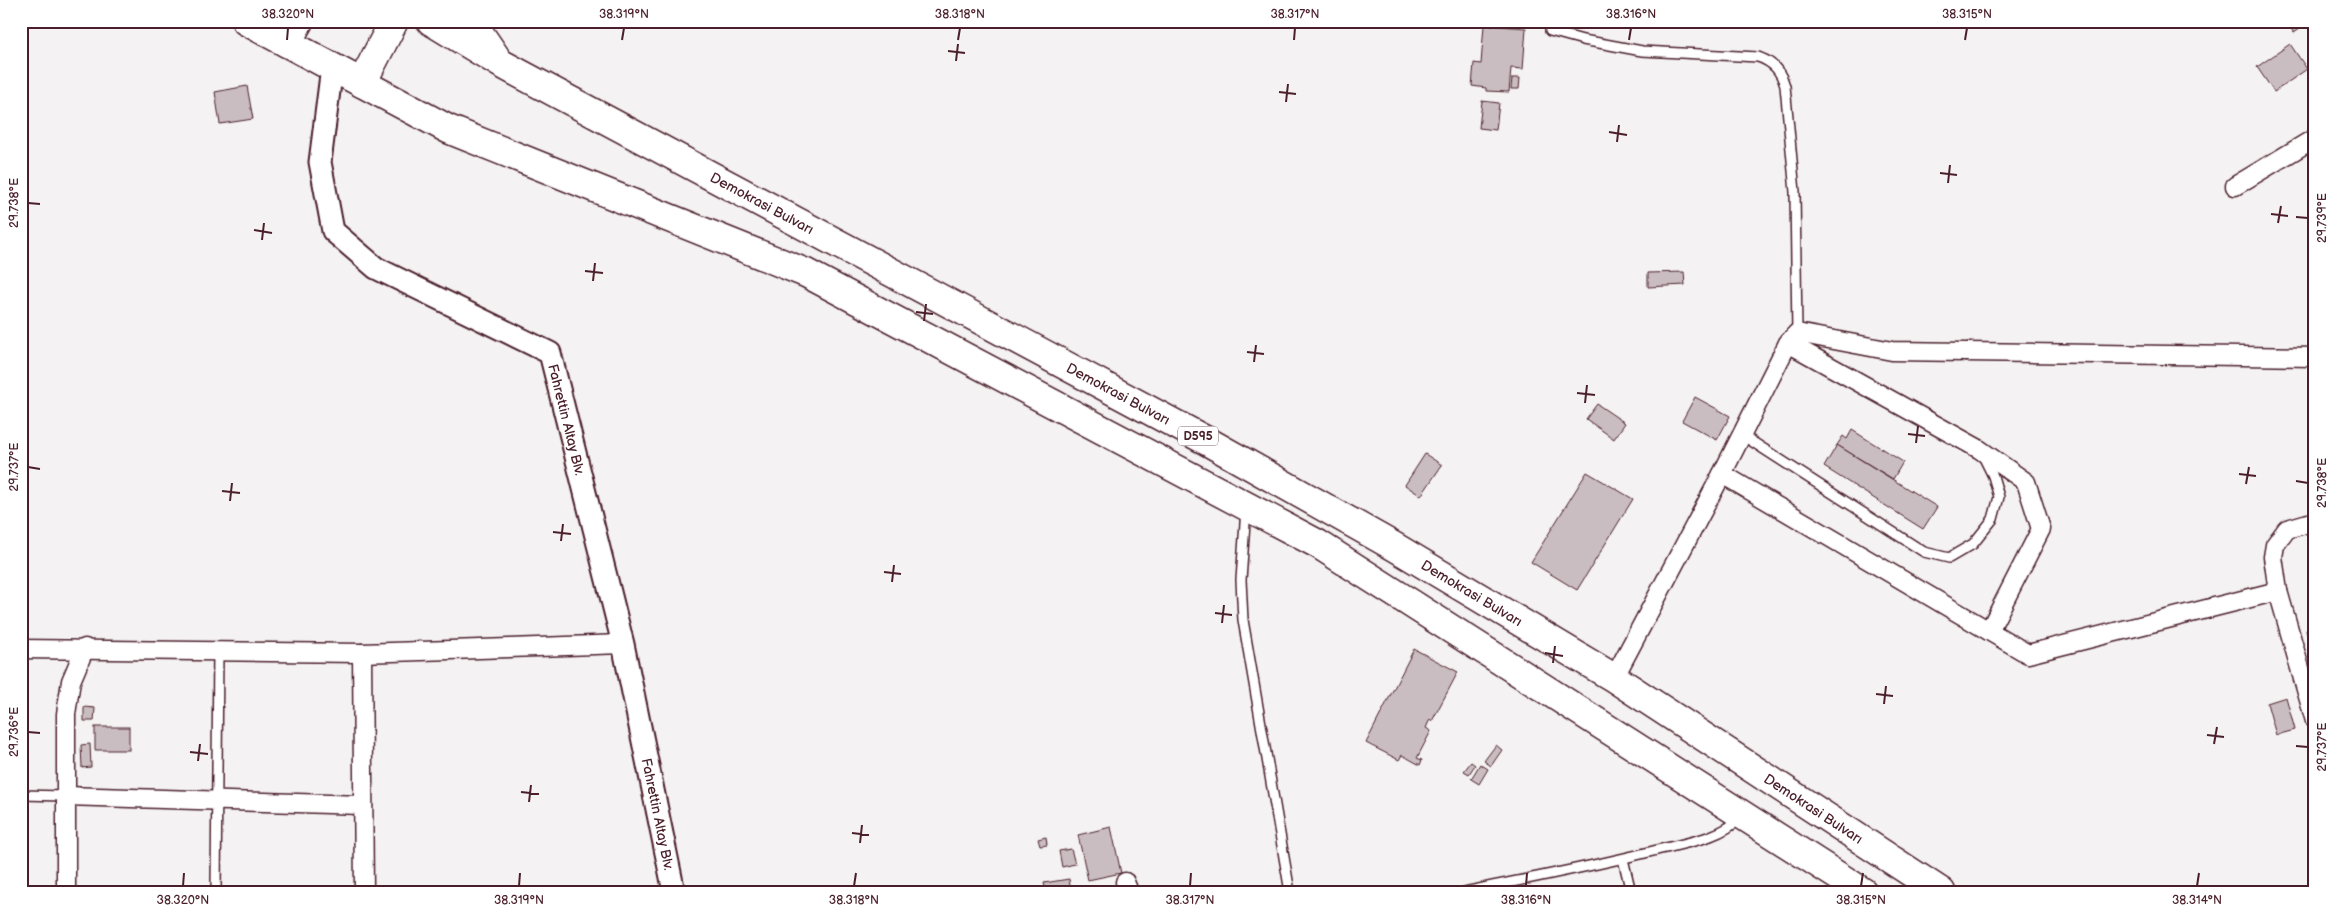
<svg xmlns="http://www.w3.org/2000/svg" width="2336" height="913" font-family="'Balsamiq Sans',sans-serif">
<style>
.building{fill:#cabdc1;stroke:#4a1f2b}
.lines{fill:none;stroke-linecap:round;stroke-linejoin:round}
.service-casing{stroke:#4a1f2b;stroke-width:12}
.minor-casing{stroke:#4a1f2b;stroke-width:21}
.tertiary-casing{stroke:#4a1f2b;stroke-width:25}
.trunk-casing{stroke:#4a1f2b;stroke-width:31}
.service{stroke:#fff;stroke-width:9}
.minor{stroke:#fff;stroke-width:18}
.tertiary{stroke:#fff;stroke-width:21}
.trunk{stroke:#fff;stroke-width:28}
.ticks{fill:none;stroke:#4a1f2b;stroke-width:2}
.labels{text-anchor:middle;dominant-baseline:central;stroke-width:4;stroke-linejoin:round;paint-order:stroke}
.shield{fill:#fff;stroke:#80626b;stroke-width:1}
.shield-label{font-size:12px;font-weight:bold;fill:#4a1f2b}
.street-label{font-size:14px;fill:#4a1f2b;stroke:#fff}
.neatline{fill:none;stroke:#4a1f2b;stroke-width:2}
.ticks-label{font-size:12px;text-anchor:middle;fill:#4a1f2b}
</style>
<rect width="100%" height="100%" fill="#f4f2f2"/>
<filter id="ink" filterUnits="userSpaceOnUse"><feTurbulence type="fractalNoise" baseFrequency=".02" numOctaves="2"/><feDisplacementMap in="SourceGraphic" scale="10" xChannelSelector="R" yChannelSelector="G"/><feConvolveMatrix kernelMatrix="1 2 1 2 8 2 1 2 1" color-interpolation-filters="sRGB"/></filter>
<g filter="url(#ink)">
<!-- building -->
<g class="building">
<path d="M2288,21h17l2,3 -13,9 -7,-10z"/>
<path d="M1484,25l42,3 -3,41 -12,-1 -2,24 -23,-1v-3l-14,-2 2,-23 7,1z"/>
<path d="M2290,44l17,25 -33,23 -17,-25z"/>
<path d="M1512,78h8l-1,11h-8z"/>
<path d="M247,86l6,33 -33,5 -5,-32z"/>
<path d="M1482,101l17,2 -3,27 -17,-2z"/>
<path d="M1684,272l1,13 -37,2v-14z"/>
<path d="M1695,397l35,19 -13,24 -35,-19z"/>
<path d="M1597,404l28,19 -11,16 -28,-20z"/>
<path d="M1852,430l51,32 -10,17 -56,-34 6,-9 4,3z"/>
<path d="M1837,445l100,62 -14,22 -99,-62z"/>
<path d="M1425,454l17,11 -21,31 -16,-11z"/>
<path d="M1587,472l46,27 -56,91 -46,-28z"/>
<path d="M2315,626v28l-3,1 -6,-26z"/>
<path d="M1414,649l44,23 -26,49 -2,-2 -4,9 5,3 -14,27 5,2 -2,5 -18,-10 -3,5 -33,-17z"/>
<path d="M2286,697l9,33 -19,5 -9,-32z"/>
<path d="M84,707l11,1 -1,13h-10z"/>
<rect x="95" y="727" width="34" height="23"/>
<path d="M90,744l1,23 -9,1 -1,-23z"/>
<path d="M1496,745l6,5 -11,16 -7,-5z"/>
<path d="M1471,762l4,3 -6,9 -5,-3z"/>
<path d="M1480,764l8,5 -9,15 -8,-5z"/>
<path d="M1111,827l10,46 -33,7 -10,-45z"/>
<path d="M1046,837l1,8 -7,1 -2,-7z"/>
<path d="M1071,849l4,15 -13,3 -3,-16z"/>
<path d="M1069,879l2,13h-25l-2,-9z"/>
</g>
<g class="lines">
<!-- service casing -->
<g class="service-casing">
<g id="service">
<path d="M1550,31l33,9 59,11 116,6c15,5 23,14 27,29l10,106 2,141"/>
<path d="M1742,435l182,117 25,6 24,-14 20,-25 6,-22 -6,-21 -10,-20"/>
<path d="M1246,509l-5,71 2,40 47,272"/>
<path d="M21,795l44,1"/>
<path d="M1623,859l8,33"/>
<path d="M216,892l2,-242"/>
<path d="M1464,892c66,-14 132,-26 197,-43 29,-7 59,-11 81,-32"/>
</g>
</g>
<!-- minor casing -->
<g class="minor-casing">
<g id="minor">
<path d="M2235,186l80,-48"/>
<path d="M1788,343l191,106 47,33 15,47 -52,102"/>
<path d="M1722,474l306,180 250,-63"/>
<path d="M2315,521l-28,8 -12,16 -2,12 5,34 37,130"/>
<path d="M21,649l341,4 261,-9"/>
<path d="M362,653l2,239"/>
<path d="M1614,678l108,-204 66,-131 9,-10 95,18 423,6"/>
<path d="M65,796l297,9"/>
<path d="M1125,882l4,10"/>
<path d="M66,892v-178l5,-33 14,-33"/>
</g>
</g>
<!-- tertiary casing -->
<g class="tertiary-casing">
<g id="tertiary">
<path id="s1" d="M332,67l-12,95 13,69 43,37 174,85 73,291 51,248"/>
</g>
</g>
<!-- trunk casing -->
<g class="trunk-casing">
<g id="trunk">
<path d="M246,21l202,108 358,144 512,271 545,348"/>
<path id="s2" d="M431,21l69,42 705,377 190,107 219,131 327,214"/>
<path d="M471,21l24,35"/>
<path d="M287,43l12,-22"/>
<path d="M362,83l32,-62"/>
</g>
</g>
<!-- service -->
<use href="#service" class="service"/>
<!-- minor -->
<use href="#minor" class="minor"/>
<!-- tertiary -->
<use href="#tertiary" class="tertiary"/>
<!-- trunk -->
<use href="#trunk" class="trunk"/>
</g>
</g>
<!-- ticks -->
<path class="ticks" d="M287,40l1,-12M622,40l2,-12M958,40l2,-12M1294,40l1,-12M1629,40l2,-12M1965,40l2,-12M948,51l17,2M956,61l2,-17M1279,92l17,2M1286,102l2,-18M1609,132l18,3M1617,142l2,-17M1940,173l17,2M1948,183l2,-18M28,203l12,1M2271,214l17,2M2296,217l12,1M2278,223l3,-17M254,230l18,3M262,240l2,-17M585,271l18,2M593,281l2,-18M916,312l17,2M924,321l2,-17M1247,352l17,2M1254,362l2,-17M1577,393l18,2M1585,403l2,-18M1908,434l17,2M1916,443l2,-17M28,467l12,2M2239,474l17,2M2296,481l12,2M2246,484l3,-17M222,491l18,2M230,501l2,-18M553,532l18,2M561,541l2,-17M884,572l17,2M892,582l2,-17M1215,613l17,2M1222,623l2,-18M1545,653l18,3M1553,663l2,-17M1876,694l17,2M1884,704l2,-18M28,732l12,1M2207,735l17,2M2214,744l3,-17M2296,746l12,1M190,752l18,2M198,761l2,-17M521,792l18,2M529,802l2,-17M852,833l17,2M860,843l2,-18M183,886l1,-13M519,886l1,-13M854,886l2,-13M1190,886l1,-13M1526,886l1,-13M1861,886l2,-13M2197,886l2,-13"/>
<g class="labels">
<!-- shield labels -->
<rect class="shield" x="1178" y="426.5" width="40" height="19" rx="4"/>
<g class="shield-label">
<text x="1198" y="436">D595</text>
</g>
<!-- street labels -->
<g class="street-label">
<text stroke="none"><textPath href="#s2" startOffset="378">Demokrasi Bulvarı</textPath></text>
<text stroke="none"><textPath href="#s2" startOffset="782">Demokrasi Bulvarı</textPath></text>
<text stroke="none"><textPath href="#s1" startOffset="485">Fahrettin Altay Blv.</textPath></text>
<text stroke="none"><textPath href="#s2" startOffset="1188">Demokrasi Bulvarı</textPath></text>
<text stroke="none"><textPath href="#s2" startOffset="1592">Demokrasi Bulvarı</textPath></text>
<text stroke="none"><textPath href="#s1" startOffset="890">Fahrettin Altay Blv.</textPath></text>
</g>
</g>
<!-- margin -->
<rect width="2336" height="913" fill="none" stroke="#fff" stroke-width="55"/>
<rect x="28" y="28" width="2280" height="858" class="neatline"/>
<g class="ticks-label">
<text x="288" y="18">38.320°N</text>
<text x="624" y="18">38.319°N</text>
<text x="960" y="18">38.318°N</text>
<text x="1295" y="18">38.317°N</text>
<text x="1631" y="18">38.316°N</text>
<text x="1967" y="18">38.315°N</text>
<text transform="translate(14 203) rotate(-90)" y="4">29.738°E</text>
<text transform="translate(2322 218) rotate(-90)" y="4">29.739°E</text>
<text transform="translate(14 467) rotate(-90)" y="4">29.737°E</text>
<text transform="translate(2322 483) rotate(-90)" y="4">29.738°E</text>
<text transform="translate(14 732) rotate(-90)" y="4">29.736°E</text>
<text transform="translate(2322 747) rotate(-90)" y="4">29.737°E</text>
<text x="183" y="904">38.320°N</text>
<text x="519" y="904">38.319°N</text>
<text x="854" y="904">38.318°N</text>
<text x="1190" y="904">38.317°N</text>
<text x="1526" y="904">38.316°N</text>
<text x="1861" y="904">38.315°N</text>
<text x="2197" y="904">38.314°N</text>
</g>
</svg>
